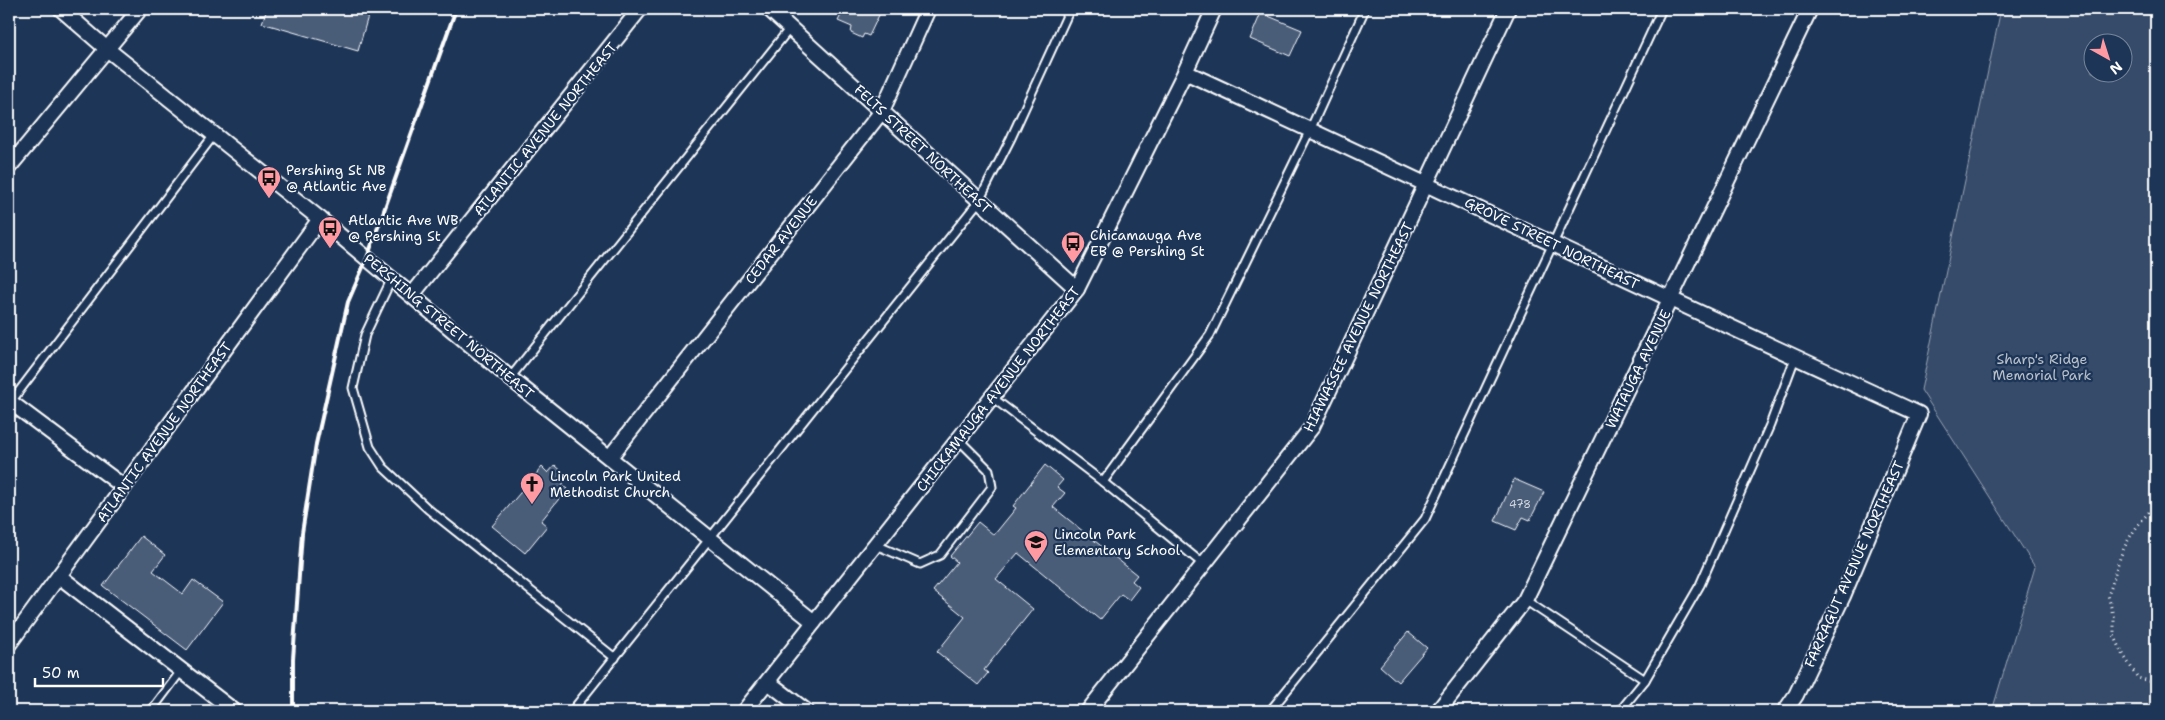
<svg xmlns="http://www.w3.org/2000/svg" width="2165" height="720" font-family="'Shantell Sans',sans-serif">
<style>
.green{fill:#364b69;stroke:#9aa5b4;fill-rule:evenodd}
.building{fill:#4a5d79;stroke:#fff}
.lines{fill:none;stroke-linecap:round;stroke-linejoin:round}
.service-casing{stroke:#fff;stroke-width:11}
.minor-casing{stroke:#fff;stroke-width:18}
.path{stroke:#fff;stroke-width:3;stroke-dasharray:1 4;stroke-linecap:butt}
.service{stroke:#1d3557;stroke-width:7}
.minor{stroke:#1d3557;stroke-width:14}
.rail{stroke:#fff;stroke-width:4}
.labels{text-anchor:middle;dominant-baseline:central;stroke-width:4.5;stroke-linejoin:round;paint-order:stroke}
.number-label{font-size:11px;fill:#d2d6de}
.street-label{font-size:14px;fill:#fff;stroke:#1d3557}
.poi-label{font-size:14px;fill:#fff;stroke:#1d3557;text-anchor:start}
.park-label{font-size:14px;fill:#b9c0ca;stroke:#1d3557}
</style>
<rect width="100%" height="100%" fill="#1d3557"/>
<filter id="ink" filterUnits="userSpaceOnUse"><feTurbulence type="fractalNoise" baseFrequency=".02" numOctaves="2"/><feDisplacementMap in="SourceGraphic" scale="10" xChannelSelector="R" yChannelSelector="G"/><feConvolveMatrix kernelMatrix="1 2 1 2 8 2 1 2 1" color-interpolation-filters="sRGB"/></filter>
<g filter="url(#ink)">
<!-- green -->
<path class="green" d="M2001,9h155v702h-164l43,-144 -114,-177zM2092,42h30v30h-30z"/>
<!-- building -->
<g class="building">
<path d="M267,9h103l-12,42 -96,-28z"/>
<path d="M844,9h27l9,4 -11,23 -5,-2 -2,4 -11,-5 1,-6 -14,-6z"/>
<path d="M1261,13l41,17 -12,26 -40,-17z"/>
<path d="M555,465l13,12 -6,8 5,4 -26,32 6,5 -22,27 -33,-27 50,-59 6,6z"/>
<path d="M1045,465l18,15 -6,7 8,6 -12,14 84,68 -5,6 7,6 -10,13 -8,-6 -21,26 -82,-67 -22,26 37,30 -49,61 4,3 -10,12 -41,-33 28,-35 -32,-26 24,-29 -7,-6 28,-34 16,13 22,-27 -3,-2z"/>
<path d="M1514,479l30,13 -14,28 -7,-3 -7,13 -21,-9z"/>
<path d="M141,536l24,19 -12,16 30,23 10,-14 30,22 -36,48 -84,-64z"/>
<path d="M1408,632l19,16 -29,34 -18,-16z"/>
</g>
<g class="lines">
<!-- service casing -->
<g class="service-casing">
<g id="service">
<path d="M392,278l-27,57 -12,53 17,59 13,20 45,42 187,149"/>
<path d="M510,378l280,-350"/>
<path d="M993,398l110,84 100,82"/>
<path d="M10,403l204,-268"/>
<path d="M1103,482l107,-147 100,-205 55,-121"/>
<path d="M876,545l44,19 20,-9 52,-68 -3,-17 -30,-30"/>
<path d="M1525,600l120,80"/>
<path d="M151,711l30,-40"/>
<path d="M572,711l407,-510 32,-63 59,-129"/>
<path d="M1270,711l155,-192 237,-510"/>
<path d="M1620,711l25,-31 55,-95 70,-160 25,-67"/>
</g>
</g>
<!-- minor casing -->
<g class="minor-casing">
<g id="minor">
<path d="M61,9l46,40 213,170 190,159 304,244"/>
<path d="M769,9l308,280"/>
<path d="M1185,72c245,113 488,230 734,342l-76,182 -47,99 -11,16"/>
<path d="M9,167l131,-158"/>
<path d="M412,295l228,-286"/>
<path d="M9,401l115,86"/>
<path d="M610,457l272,-346 46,-102"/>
<path d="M59,576l175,135"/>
<path d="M9,644l311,-425"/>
<path d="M768,682l38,29"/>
<path d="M744,711l333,-422 108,-217 29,-63"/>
<path d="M1088,711l224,-284 196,-418"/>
<path d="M1438,711l87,-111 285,-591"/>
</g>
</g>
<!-- path -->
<path class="path" d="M2156,505c-16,16 -30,34 -37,56 -5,12 -5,21 -11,34l6,24v16l10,21 14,22 18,5"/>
<!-- service -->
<use href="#service" class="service"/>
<!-- minor -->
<use href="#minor" class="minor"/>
<!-- rail -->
<path class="rail" d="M293,711v-52l9,-126 14,-89 32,-142 19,-44 89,-249"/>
</g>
</g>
<!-- icons -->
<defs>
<g id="bus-pin" transform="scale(1.25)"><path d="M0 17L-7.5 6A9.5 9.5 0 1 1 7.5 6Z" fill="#ff9aa2" stroke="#1d3557"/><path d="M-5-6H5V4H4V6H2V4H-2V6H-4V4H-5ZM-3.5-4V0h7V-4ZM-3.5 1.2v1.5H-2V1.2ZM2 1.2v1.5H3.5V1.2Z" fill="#111"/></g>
<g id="church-pin" transform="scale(1.25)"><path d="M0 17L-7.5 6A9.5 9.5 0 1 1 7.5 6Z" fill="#ff9aa2" stroke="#1d3557"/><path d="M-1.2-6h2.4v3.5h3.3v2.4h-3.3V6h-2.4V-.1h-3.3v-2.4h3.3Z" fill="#111"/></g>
<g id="school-pin" transform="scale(1.25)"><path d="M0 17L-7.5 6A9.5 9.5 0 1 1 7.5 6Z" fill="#ff9aa2" stroke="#1d3557"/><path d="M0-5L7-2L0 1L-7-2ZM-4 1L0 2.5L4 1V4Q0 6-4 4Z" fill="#111"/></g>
</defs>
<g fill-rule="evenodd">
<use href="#bus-pin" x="269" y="178"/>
<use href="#bus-pin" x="330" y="228"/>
<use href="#bus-pin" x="1073" y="243"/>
<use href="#church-pin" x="532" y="484"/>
<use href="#school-pin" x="1036" y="542"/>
</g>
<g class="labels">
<!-- number labels -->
<g class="number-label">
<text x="1520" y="504">478</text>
</g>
<!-- street labels -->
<g class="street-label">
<text transform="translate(545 129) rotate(-51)">ATLANTIC AVENUE NORTHEAST</text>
<text transform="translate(923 149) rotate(43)">FELTS STREET NORTHEAST</text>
<text transform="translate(781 240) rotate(-52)">CEDAR AVENUE</text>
<text transform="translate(1552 243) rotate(26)">GROVE STREET NORTHEAST</text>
<text transform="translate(449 326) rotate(40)">PERSHING STREET NORTHEAST</text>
<text transform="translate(1358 327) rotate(-64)">HIAWASSEE AVENUE NORTHEAST</text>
<text transform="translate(1638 369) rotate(-64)">WATAUGA AVENUE</text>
<text transform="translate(998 389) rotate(-52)">CHICKAMAUGA AVENUE NORTHEAST</text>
<text transform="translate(164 432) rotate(-54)">ATLANTIC AVENUE NORTHEAST</text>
<text transform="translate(1854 564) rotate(-66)">FARRAGUT AVENUE NORTHEAST</text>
</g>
<!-- poi labels -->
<g class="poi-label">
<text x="286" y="170">Pershing St NB<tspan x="286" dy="16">@ Atlantic Ave</tspan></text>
<text x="348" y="220">Atlantic Ave WB<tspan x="348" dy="16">@ Pershing St</tspan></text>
<text x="1090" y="235">Chicamauga Ave<tspan x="1090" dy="16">EB @ Pershing St</tspan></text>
<text x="550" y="476">Lincoln Park United<tspan x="550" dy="16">Methodist Church</tspan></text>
<text x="1054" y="534">Lincoln Park<tspan x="1054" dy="16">Elementary School</tspan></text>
</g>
<!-- park labels -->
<g class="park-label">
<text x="2042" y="359">Sharp's Ridge<tspan x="2042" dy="16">Memorial Park</tspan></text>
</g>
</g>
<!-- margin -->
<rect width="2165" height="720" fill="none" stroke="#1d3557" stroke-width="30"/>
<rect x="15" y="15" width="2135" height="690" fill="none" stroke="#fff" stroke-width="2" filter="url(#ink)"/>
<!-- north arrow -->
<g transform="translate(2108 58) rotate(141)"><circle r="24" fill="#1d3557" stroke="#77869a"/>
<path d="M0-4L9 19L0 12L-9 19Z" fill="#ff9aa2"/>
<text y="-8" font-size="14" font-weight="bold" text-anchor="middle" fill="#ffffff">N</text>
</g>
<!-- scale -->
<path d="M35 678v8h128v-8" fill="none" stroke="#ffffff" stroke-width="2.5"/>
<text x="42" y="678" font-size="15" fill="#ffffff" stroke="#1d3557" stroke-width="4" paint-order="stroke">50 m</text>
</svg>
